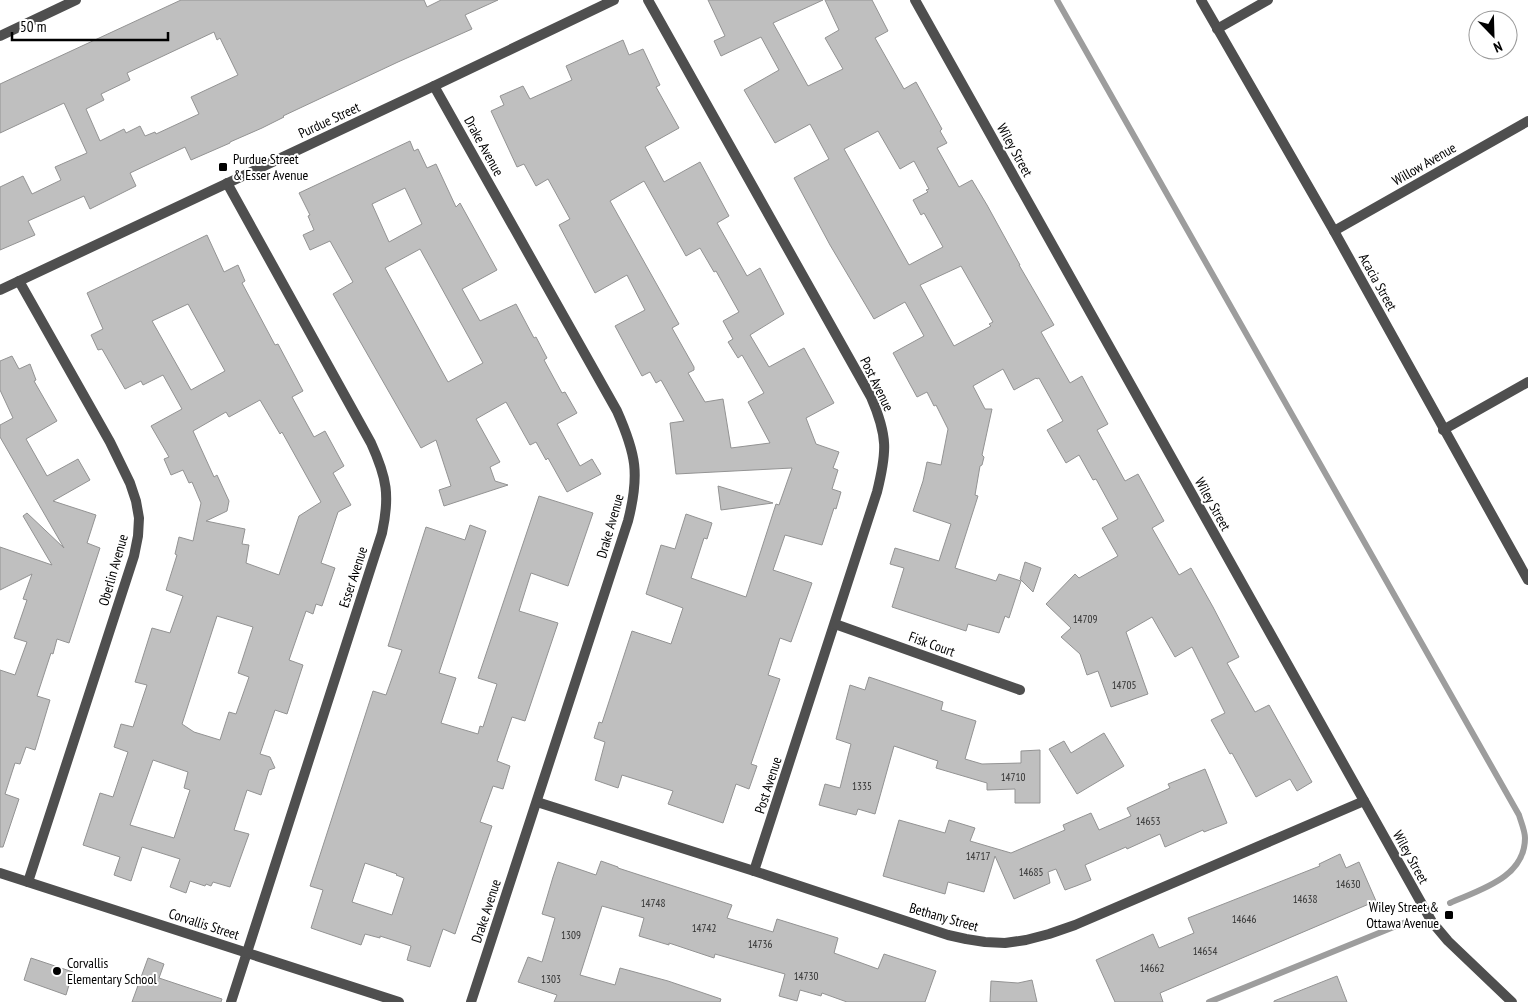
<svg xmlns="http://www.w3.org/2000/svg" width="1528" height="1002" font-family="'PT Sans Narrow',sans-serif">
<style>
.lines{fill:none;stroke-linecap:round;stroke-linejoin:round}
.stream{stroke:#9d9d9d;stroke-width:6}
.building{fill:#bfbfbf;stroke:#939393;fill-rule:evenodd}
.minor{stroke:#4f4f4f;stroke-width:10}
.poi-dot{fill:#000;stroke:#fff;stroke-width:2}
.labels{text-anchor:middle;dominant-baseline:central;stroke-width:4;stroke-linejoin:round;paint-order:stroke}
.number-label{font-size:11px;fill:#303030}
.street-label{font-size:14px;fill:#000;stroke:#fff}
.poi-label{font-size:14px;fill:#000;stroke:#fff;text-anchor:start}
</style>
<rect width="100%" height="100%" fill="#fff"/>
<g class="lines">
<!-- stream -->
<g class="stream">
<path d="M1057,0l462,815c2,7 6,16 6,23 0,40 -46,52 -75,65"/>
<path d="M1209,1002l197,-80"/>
</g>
</g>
<!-- building -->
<g class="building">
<path d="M181,0h243l3,7 14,-7h57l-33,15 7,14 -74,33 -115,54 1,1 -22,11 -32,14v1l-39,17 -6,-13 -55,26 6,13 -46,23 -6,-13 -56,25 7,14 -35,15v-63l23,-11 9,18 29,-14 -6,-13 32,-14 -23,-50 -64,30v-49zM214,32l3,8 3,-2 18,37 -47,22 8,17 -43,20 -1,-2 -10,4 -5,-10 -14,7 -2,-4 -24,12 -14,-32 18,-9 -3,-6 29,-14 -3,-7z"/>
<path d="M708,0h115l-50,23 35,63 35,-17 -18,-31 14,-8 -14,-30h47l16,31 -13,7 29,51 12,-7 26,47 -2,2 7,12 -10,5 22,39 13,-7 15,25 33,60h-1l35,60 -13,7 29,51 12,-7 8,15 18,33 -11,6 28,51 13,-7 26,47 -12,7 27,47 12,-7 22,39 26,50 -12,6 28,49 14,-7 43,77 -15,9 -7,-12 -34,18 -24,-44 -2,1 -19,-34 14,-7 -33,-66 -17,10 -23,-40 -26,15 22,62 -37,13 -13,-36 -11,4 -7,-21 -19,-17 10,-9 -25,-24 29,-30 4,4 39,-22 -16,-28 16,-9 -22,-40 -3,1 -14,-25 -13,8 -19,-33 16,-9 -24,-43 -2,1 -1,-1 -22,12 -11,-21 -30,17 12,23h7l-10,46 2,2 -2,8 -2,1 -5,29 3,1 -23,72 41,13 3,-7 22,7 -12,37 -4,-2 -6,17 -31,-9 -2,7 -74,-24 12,-39 -14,-4 5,-16 44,13 12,-37 -38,-13 10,-30 4,-19 14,3 7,-36 -12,-24 -2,1 -7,-14 -10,5 -24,-44 31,-17 -19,-34 -31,17 -44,-74 -36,-67 35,-19 -19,-35 -35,19 -31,-53 35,-20 -18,-33 -40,19 -7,-15 11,-5zM878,131l22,38 14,-8 15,28 -3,1 2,2 -15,8 8,15 3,-2 19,34 -34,18 -65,-116zM961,266l32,56 -4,2 2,2 -37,20 -34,-61z"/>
<path d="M623,40l6,15 14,-6 17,36 -4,2 23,41 -34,19 19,35 36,-20 29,54 -12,7 30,53 13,-8 24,46 -34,21 19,32 35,-19 30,55 -28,15 10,26 23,8 -6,16 5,2 -6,19 9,3 -5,17 -2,-1 -12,37 -37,-10 -12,35 39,13 -21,59 -11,-4 -12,37 12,4 -29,85 6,2 -8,23 -13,-5 -13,39 -55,-19 5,-13 -51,-16 -4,13 -23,-8 10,-38 -11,-4 5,-16 3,1 30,-92 39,13 12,-36 -37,-14 15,-49 14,4 11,-35 26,9 -5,16 -3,-1 -13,40 55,19 30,-93 3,1 13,-37 -116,6 -6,-51 14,-2 -23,-41 -5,3 -6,-11 -8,4 -27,-50 30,-16 -18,-35 -32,18 -36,-68 11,-6 -22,-40 -12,7 -12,-22 -7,3 -26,-56 13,-6 -4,-9 23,-10 7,13 42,-19 -6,-14zM644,181l42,75 14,-8 14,24 2,-1 23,41 -16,9 10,18 -5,3 10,16 4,-3 22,38 -16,9 22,41 -39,5 -8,-49 -18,3 -17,-29 6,-3v-3l-22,-39 7,-4 -69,-123z"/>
<path d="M410,141l4,10 4,-2 9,19 9,-4 20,43 4,-4 37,67 -35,19 18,32 36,-17 18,34 2,-1 11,21 -3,2 18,33 3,-1 12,21 -20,11 23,42 12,-7 9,15 -34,18 -19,-34 -2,2 -10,-18 -6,3 -24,-43 -30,17 24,43 -10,5 5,14 13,4 -64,21 -5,-16 12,-4 -15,-46 -15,8 -88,-154 20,-12 -23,-41 -20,9 -7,-15 11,-5 -6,-14 2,-1 -11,-22zM405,188l17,36 -33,18 -17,-38zM420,249l63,114 -35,19 -63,-114z"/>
<path d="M207,235l17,37 14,-7 7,16 -3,2 33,62 3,-1 25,47 -11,6 22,40 11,-6 19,35 -11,7 18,32 -13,7 -17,51 14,5 -13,38 -6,-2 -3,10 -7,-3 -17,49 14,5 -16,49 -12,-4 -15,44 10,3 5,11 -6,2 -8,25 -14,-5 -13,40 15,4 -19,53 -17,-5 -2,4 -5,-2 -1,2 -15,-5 -4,12 -16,-6 10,-28 -38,-12 -11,34 -17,-6 6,-18 -37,-12 17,-52 13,4 15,-45 -14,-5 7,-23 12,3 14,-42 -12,-3 17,-54 18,5 13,-37 -17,-6 11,-35 -2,-1 4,-17 14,4 8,-38 -9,-21 -3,1 -6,-13 -12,5 -7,-16 5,-2 -18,-31 31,-17 -19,-34 -20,10 -2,-4 -16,8 -23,-40 -4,1 -7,-15 12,-6 -16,-36zM188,304l37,67 -34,19 -39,-69zM260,400l20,34 2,-2 39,70 -22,14 -20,59 -33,-12 3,-18 -7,-1 3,-15 -39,-8 21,-10 2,-10 -12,-26 -3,2 -21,-46 33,-19 3,5zM217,616l36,11 -15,46 11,4 -13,37 -7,-2 -9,28 -26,-8 -12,-8zM153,760l35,12 -4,16 6,2 -16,48 -44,-13z"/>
<path d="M12,356l7,13 11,-5 6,16 -2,1 23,40 -31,18 21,37 31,-17 12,21 -37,21 43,14 -9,28 13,5 -31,95 -12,-4 -4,15 -2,-1 -14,43 13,4 -15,50 -9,-3 -6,17 -5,-1 -10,31 14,5 -16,48h-3v-177l15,5 12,-33 -13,-4 13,-38 -4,-1 9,-25 -32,16v-43l52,18 -29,-49 4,-3 37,35 -64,-111v-12l13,-7 -13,-28v-29z"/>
<path d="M718,486l55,17 -52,7z"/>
<path d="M539,496l54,17 -25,73 -37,-13 -12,38 39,12 -33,98 -13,-4 -15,44 13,5 -7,23 -10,-3 -13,36 12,4 -37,108 -12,-5 -13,38 -23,-7 4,-14 -31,-10v2l-15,-4 -4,11 -50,-17 12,-38 -13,-4 63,-195 13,4 16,-45 -14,-4 38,-119 39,13 5,-15 16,6 -47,142 17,5 -15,45 37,11 2,-8 3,1 14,-43 -19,-6zM365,863l32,11 -1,1 8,3 -12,37 -40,-13z"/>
<path d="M1025,562l16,6 -8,24 -13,-13z"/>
<path d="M869,677l74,25 -2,8 35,11 -11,38 17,5 39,-1v-12l19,-1v53h-25v-14l-28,1v-7l-51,-15 2,-7 -44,-15 -19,68 -17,-5 -2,6 -37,-10 6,-21 15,4 11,-44 -15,-5 14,-54 15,5z"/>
<path d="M1104,733l20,33 -47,28 -28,-45 15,-8 7,12z"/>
<path d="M1205,769l22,54 -23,9 -1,-2 -38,17 -5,-13 -33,15 -1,-2 -41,18 6,15 -15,6 -11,4 -9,-21 -8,3 2,11 -36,16 -19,-43 -11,36 -36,-10 -3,12 -62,-18 16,-56 46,13 4,-13 26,8 -5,13 41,12 54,-23 -2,-5 28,-12 8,17 32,-14 -4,-8 43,-20 -2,-4z"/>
<path d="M1340,854l6,14 13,-6 17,39 -216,92 3,9h-48l-19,-42 57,-26 6,14 35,-15 -6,-15 132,-52 -1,-2z"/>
<path d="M601,861l17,6v1l114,37 -5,13 46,14 4,-13 61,19 -4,15 44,16 6,-15 52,17 -11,31h-78l-25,-9 -1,3 -21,-6 -3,11 -18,-5 6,-22 -70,-20 -1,4 -45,-15v2l-30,-9 5,-18 -42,-12 -22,69 35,10 5,-17 48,13 53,18 -1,3h-166l3,-7 -39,-13 10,-25 14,5 13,-44 -13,-4 11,-37 5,-15 38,13z"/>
<path d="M31,958l42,14 -7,23 -42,-15z"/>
<path d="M148,958l16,6 -5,14 63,21 -1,3h-89z"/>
<path d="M1337,976l10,26h-73v-1z"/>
<path d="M1032,980l5,22h-47l1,-21 27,2z"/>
</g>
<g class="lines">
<!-- minor -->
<g class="minor">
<path d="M648,0l223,397c17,39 16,55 6,95l-123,379"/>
<path d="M915,0l517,922 16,19 64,61"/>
<path d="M1201,0l133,231 194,349"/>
<path d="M1217,29l51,-29"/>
<path d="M0,36l76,-36"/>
<path d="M434,86l183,325c19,43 23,63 11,110l-157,481"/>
<path d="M227,183l144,260c16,35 19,53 11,90l-151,469"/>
<path d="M1334,231l194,-110"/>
<path d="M19,281l91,161 20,41 6,18 3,17 -1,18 -4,20 -106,326"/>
<path d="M0,290l434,-204 180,-86"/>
<path d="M1443,430l85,-48"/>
<path d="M835,624l185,66"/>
<path d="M537,802l217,69 194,64 18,4 19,3 20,1 21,-3 23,-6 26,-9 289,-124"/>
<path d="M0,873l399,129"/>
</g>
</g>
<!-- markers -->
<g class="poi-dot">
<rect x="218" y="162" width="10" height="10" rx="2.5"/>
<rect x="1444" y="910" width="10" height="10" rx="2.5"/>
<circle cx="57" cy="971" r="5"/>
</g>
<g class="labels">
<!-- number labels -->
<g class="number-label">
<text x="1085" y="619">14709</text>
<text x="1124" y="685">14705</text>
<text x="1013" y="777">14710</text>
<text x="862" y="786">1335</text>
<text x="1148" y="821">14653</text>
<text x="978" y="856">14717</text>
<text x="1031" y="872">14685</text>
<text x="1348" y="884">14630</text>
<text x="1305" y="899">14638</text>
<text x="653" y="903">14748</text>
<text x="1244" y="919">14646</text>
<text x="704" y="928">14742</text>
<text x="571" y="935">1309</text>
<text x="760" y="944">14736</text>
<text x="1205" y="951">14654</text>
<text x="1152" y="968">14662</text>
<text x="806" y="976">14730</text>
<text x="551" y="979">1303</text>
</g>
<!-- street labels -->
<g class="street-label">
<text transform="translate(329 120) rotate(-25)">Purdue Street</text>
<text transform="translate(484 146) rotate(61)">Drake Avenue</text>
<text transform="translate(1015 150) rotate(61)">Wiley Street</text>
<text transform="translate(1424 164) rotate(-30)">Willow Avenue</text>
<text transform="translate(1378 282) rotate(61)">Acacia Street</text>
<text transform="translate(877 384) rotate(64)">Post Avenue</text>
<text transform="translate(1213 504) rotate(61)">Wiley Street</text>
<text transform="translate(610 526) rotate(-74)">Drake Avenue</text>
<text transform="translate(113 570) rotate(-74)">Oberlin Avenue</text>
<text transform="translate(353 577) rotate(-72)">Esser Avenue</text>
<text transform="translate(932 644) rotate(20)">Fisk Court</text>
<text transform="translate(768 785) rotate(-72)">Post Avenue</text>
<text transform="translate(1411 857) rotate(61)">Wiley Street</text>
<text transform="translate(486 911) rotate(-72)">Drake Avenue</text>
<text transform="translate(944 917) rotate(16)">Bethany Street</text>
<text transform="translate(204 924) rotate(18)">Corvallis Street</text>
</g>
<!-- poi labels -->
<g class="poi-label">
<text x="233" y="159">Purdue Street<tspan x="233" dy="16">&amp; Esser Avenue</tspan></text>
<text x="1439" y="907" text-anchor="end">Wiley Street &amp;<tspan x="1439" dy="16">Ottawa Avenue</tspan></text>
<text x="67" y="963">Corvallis<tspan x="67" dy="16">Elementary School</tspan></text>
</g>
</g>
<!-- north arrow -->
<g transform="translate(1493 35) rotate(157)"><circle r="24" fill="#ffffff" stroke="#999999"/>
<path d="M0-4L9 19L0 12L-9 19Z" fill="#000000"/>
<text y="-8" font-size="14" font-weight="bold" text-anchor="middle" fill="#000000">N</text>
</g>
<!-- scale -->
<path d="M12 32v8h156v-8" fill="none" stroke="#000000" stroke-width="2.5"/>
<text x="20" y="32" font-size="15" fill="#000000" stroke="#ffffff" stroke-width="4" paint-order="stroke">50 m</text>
</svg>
